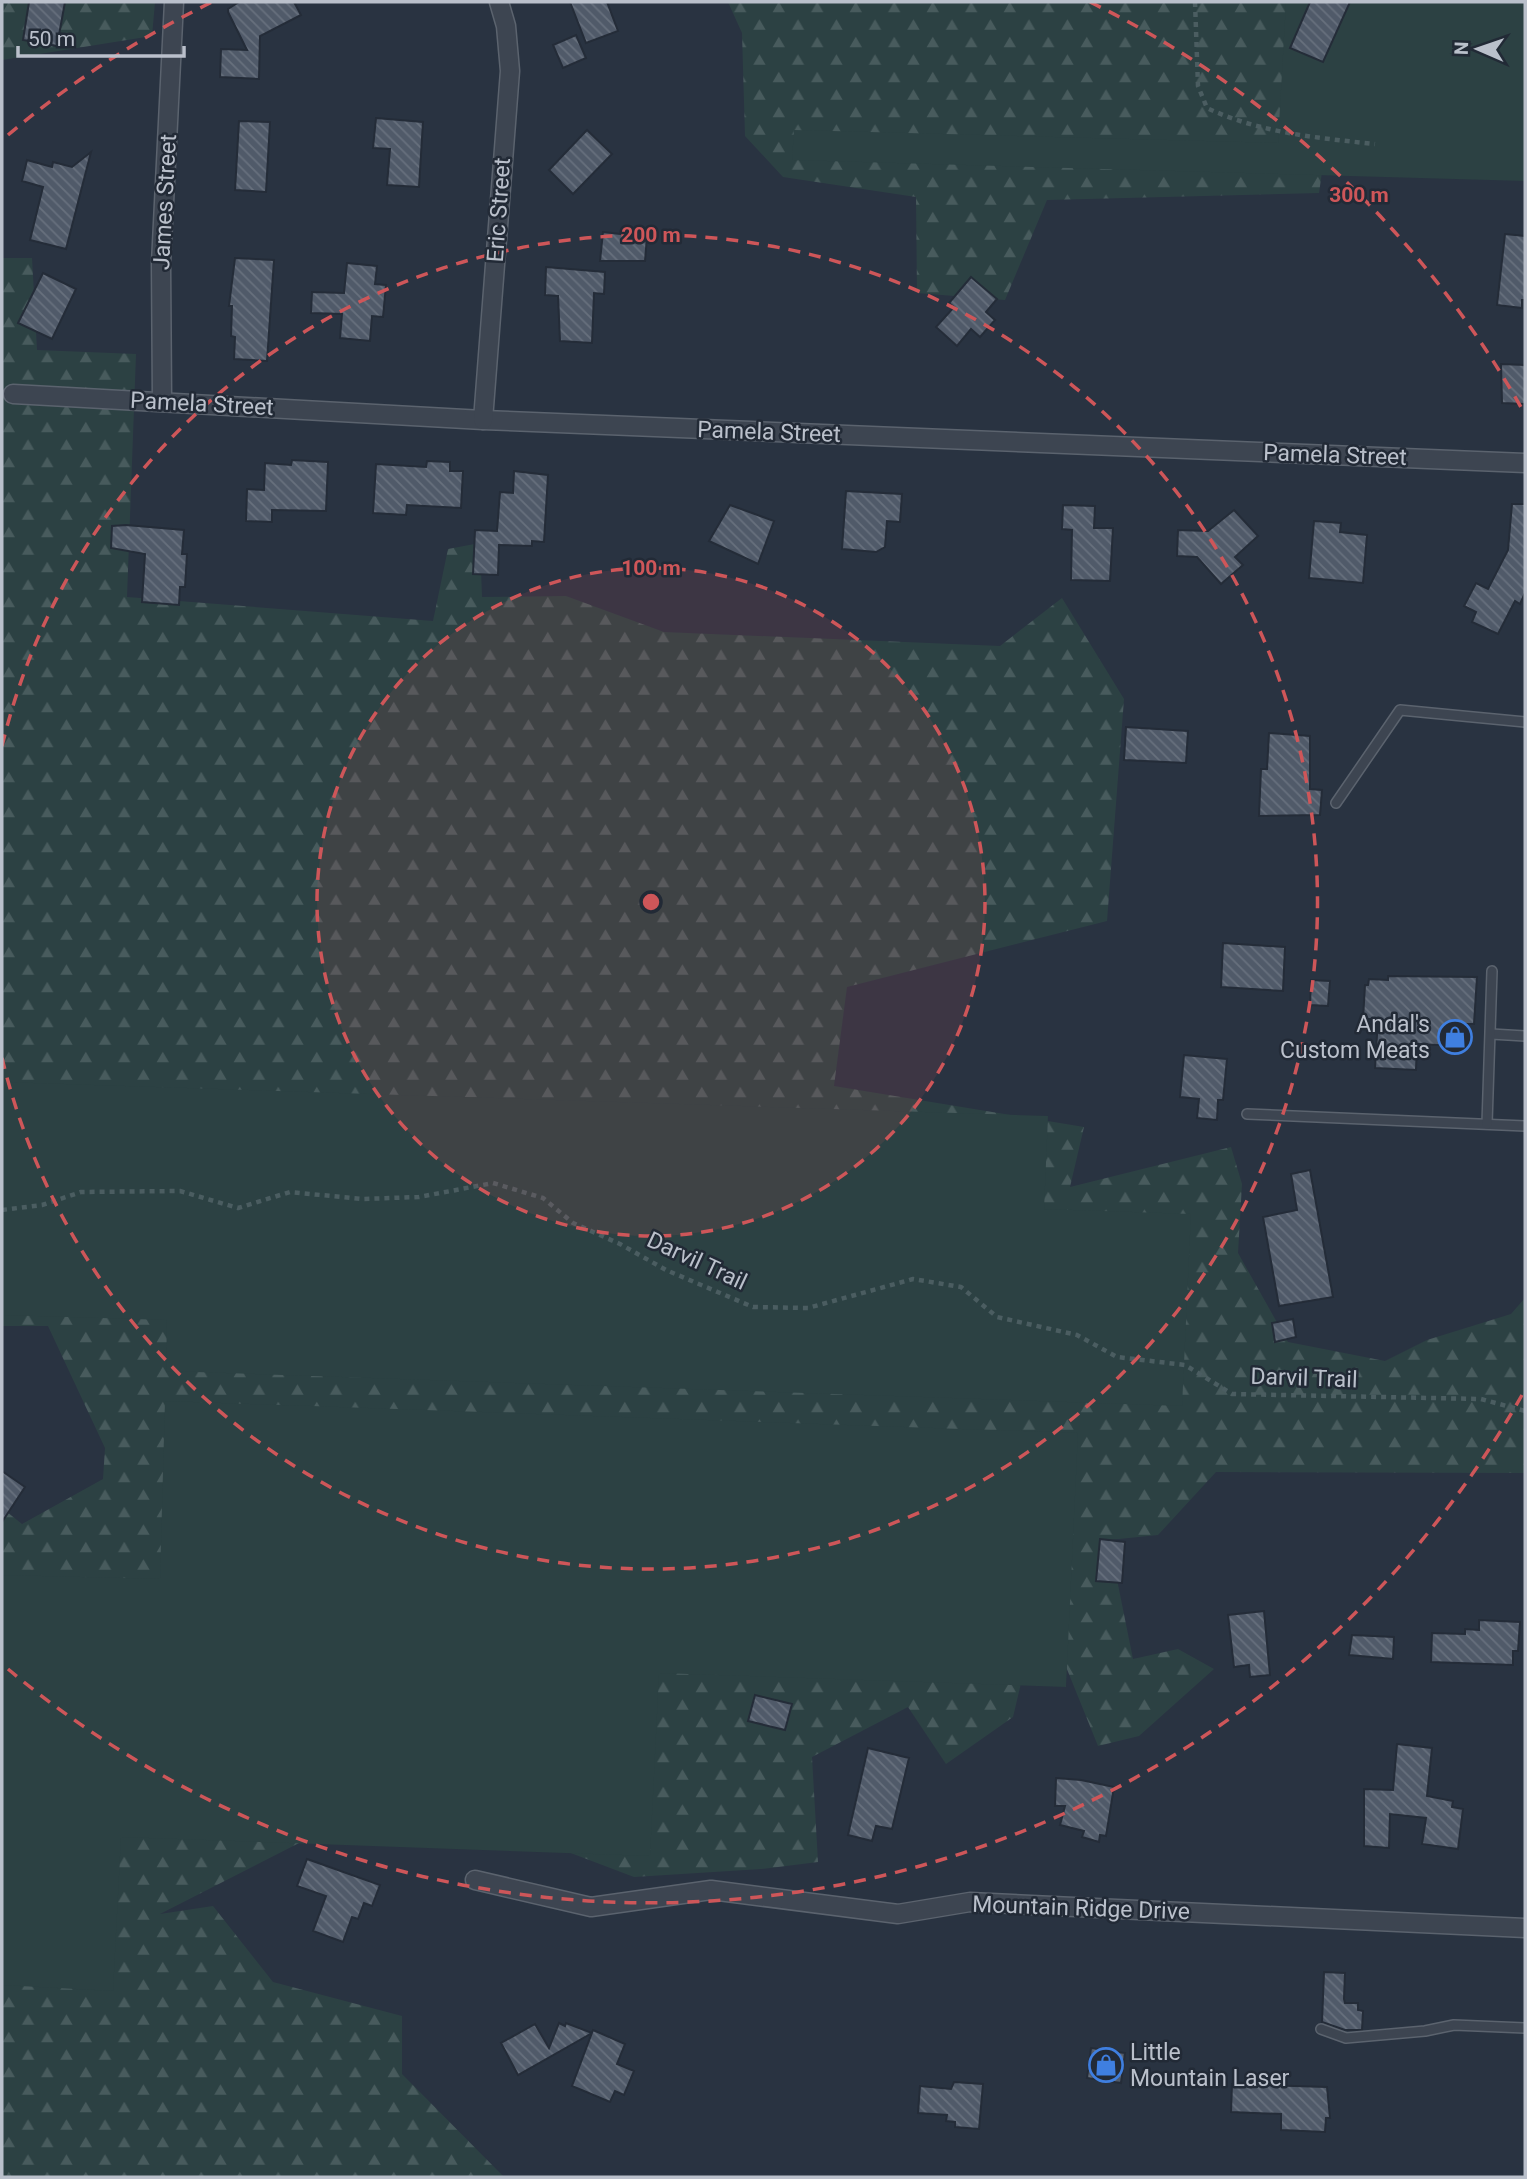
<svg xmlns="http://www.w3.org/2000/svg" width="1527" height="2179" font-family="Roboto,sans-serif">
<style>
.forest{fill:url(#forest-firs)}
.park{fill:#2c4143}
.building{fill:url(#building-back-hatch);stroke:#242c38;stroke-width:2}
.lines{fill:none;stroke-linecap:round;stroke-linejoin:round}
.lane-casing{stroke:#5b636e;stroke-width:12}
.street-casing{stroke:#5b636e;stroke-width:21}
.path{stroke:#4b5d61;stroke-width:4.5;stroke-dasharray:5 5;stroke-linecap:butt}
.lane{stroke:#3d4551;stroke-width:9}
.street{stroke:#3d4551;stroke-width:18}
.ring{fill:none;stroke:#ce5659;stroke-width:3.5;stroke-dasharray:12 9}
.labels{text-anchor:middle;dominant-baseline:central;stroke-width:5;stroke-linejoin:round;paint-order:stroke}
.street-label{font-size:23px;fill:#bac0cb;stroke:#222a36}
.poi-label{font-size:23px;fill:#bac0cb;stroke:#222a36;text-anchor:end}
.centre{fill:#ce5659;stroke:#222a36;stroke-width:3.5}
.ring-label{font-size:21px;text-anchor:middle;font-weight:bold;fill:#ce5659;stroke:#222a36;stroke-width:5;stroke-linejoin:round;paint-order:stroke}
</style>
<defs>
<pattern id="forest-firs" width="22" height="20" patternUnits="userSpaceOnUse" patternTransform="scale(1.75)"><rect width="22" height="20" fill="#2c4143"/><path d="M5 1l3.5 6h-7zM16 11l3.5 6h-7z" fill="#485b5d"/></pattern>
<pattern id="building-back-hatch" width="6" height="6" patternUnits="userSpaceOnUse" patternTransform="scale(1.75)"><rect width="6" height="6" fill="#505a69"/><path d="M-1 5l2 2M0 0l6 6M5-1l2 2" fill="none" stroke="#67707d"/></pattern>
</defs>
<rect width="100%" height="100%" fill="#293341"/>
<!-- forest -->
<g class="forest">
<path d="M2,2h153l-3,34 -150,24z"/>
<path d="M728,2h575l21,156 -5,35 -272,7 -42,100 -88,-7 -1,-96 -133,-20 -38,-41 -3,-103z"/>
<path d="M2,258h30l5,92 99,4 -9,243 306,24 15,-72 32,-6 2,54 84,-1 98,36 336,14 62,-48 62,101 -17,222 -260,66 -13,99 250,41 -14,60 161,-40 11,37 -4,69 50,89 97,19 42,-21 84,-26 14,-16v175l-309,-1 -58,63 -49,5 24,119 45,-10 36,20 -75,67 -41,10 -42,-104 -29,16 -14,59 -67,47 -38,-57 -96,50 6,105 -57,7 -127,8 -95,-36 -238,1 -141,72 53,-8 60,76 129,34v58l102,103h-502v-669l20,16 81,-45 2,-31 -57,-122h-46z"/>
</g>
<!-- park -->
<g class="park">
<path d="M1286,2h239v179l-733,-21 2,-30 484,13z"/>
<path d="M2,1082l1046,34 -4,93 147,5 -9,192 -1016,-35 1,-51 -165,-5z"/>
<path d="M165,1401l913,32 -12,254 -407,-14 -9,183 -529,-19 -8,154 -111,-6v-410l158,4z"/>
</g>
<!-- building -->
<g class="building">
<path d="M29,2h36l-8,44 -34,-6z"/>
<path d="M239,2h55l7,13 -41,21 -1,43 -39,-2 1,-28 26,1 -19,-38v-3z"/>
<path d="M570,2h37l11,29 -32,12z"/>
<path d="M1310,2h40l-27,60 -33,-14z"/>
<path d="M576,35l10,23 -23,10 -10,-23z"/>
<path d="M376,118l47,4 -4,65 -32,-2 3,-36 -17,-1z"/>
<path d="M239,121l31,1 -4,70 -31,-2z"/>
<path d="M587,130l25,24 -39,40 -24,-24z"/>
<path d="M91,152l-25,97 -36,-9 13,-53 -21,-6 5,-21 25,7 1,-5 19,5z"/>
<path d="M603,232l44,5 -2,24h-45z"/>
<path d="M1505,234l20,2v64h-3v8l-25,-3z"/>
<path d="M235,258l39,2 -7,101 -33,-2 1,-22 -4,-1 1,-30h-3z"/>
<path d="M347,263l30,3 -2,18 11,1 -3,32 -11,-1 -2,25 -30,-3 2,-24 -31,-1 1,-21 32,1z"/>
<path d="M546,267l59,5 -1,22 -10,-1 -2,50 -32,-2 -2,-45 -13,-1z"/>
<path d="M43,273l33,16 -24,50 -34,-16z"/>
<path d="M971,277l26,22 -11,13 9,8 -15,17 -9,-8 -14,17 -21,-19 18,-20 -5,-4z"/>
<path d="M1501,364l24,1v39l-23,-1z"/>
<path d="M292,460l36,2 -2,49 -54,-1v12l-26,-1 1,-32 17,1 1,-27 26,2z"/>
<path d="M427,461l23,1v9h13l-2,37 -54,-3 -1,10 -33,-2 3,-49 50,3z"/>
<path d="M514,471l34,4 -4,67 -12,-1v5l-33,-1 -1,30 -25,-1 2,-44 22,1 3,-39 13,1z"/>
<path d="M846,491l56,3 -2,28 -13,-1 -2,26 -9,5 -34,-3z"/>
<path d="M1512,504h13v89l-5,11 -5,-3 -17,33 -26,-12 4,-10 -12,-6 12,-23 12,6 20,-39z"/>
<path d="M730,505l44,16 -16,43 -49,-23z"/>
<path d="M1063,505l32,1 -1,22h19l-3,53 -39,-1 1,-50 -10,-1z"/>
<path d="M1234,510l24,26 -23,21 8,8 -22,19 -24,-27 -20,-1 1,-26 30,1z"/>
<path d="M1314,521l27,2 -1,9 27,3 -4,48 -54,-5z"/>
<path d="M126,525l58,5 -2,24h5l-2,33h-5l-1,18 -37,-3 3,-48 -34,-6 1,-22z"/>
<path d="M1126,727l62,4 -2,32 -62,-3z"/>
<path d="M1269,733l41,3v53l12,1 -2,25 -61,1 2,-47h6z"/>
<path d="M1223,943l62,4 -2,44 -62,-4z"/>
<path d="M1388,976l89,1 -3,47h-15l-1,22 -41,-2 -1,26 -41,-2 3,-49h-15l2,-34h3l1,-6 19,1z"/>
<path d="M1311,980l19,1 -2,25 -18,-1z"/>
<path d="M1184,1055l43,4 -4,41h-5l-1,20 -20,-2 2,-19 -19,-2z"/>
<path d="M1310,1170l23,127 -54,9 -16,-89 34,-7 -6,-36z"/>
<path d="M1293,1319l3,18 -21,5 -3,-19z"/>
<path d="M2,1471l23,16 -23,35z"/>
<path d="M1100,1539l25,3 -3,41 -26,-2z"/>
<path d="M1264,1611l6,64 -20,2 -1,-12 -15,2 -6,-52z"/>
<path d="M1479,1620l41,2 -2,29h-5v14l-82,-3 1,-29 33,1v-5l14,1z"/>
<path d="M1352,1635l42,2 -1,22 -44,-4z"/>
<path d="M755,1695l37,9 -7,26 -37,-9z"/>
<path d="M1397,1744l35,4 -5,48 26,5 -1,6 11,2 -5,40 -36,-5 4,-26 -36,-4 -1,34 -25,-2v-57l29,1z"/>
<path d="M868,1748l41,10 -17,71 -16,-3 -4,15 -24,-6z"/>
<path d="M1056,1778l25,2 33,7 -8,49 -6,-1 -1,7 -17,-5 2,-6 -24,-6 5,-19h-10z"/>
<path d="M307,1859l73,26 -8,21 -8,-3 -6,16 -6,-2 -9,25 -30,-11 13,-35 -29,-10z"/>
<path d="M1324,1972l21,1 -1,26 1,4h13v7l5,1 -1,19h-17l-23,-8z"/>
<path d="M559,2023l6,3 1,-3 26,10 -74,42 -17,-32 34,-19 14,24z"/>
<path d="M593,2030l32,14 -8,20 17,7 -10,24 -9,-4 -5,11 -38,-16z"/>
<path d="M1091,2048l34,5 -4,30 -34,-5z"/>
<path d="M954,2082l29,2 -4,45 -24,-2v-5l-9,-1 1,-6 -29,-2 2,-27 31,3z"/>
<path d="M1232,2084l95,3 3,31h-4l-1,14 -44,-2v-16l-50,-2z"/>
</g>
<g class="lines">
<!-- lane casing -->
<g class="lane-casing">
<g id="lane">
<path d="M1336,803l64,-93 125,12"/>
<path d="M1491,1034l34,2"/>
<path d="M1247,1114l278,12"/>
<path d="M1487,1124l5,-153"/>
<path d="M1321,2029l25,9 79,-7 29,-6 71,3"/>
</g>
</g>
<!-- street casing -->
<g class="street-casing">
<g id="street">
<path d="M13,394l470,26 1042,43"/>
<path d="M162,401l-1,-138 13,-261"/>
<path d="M483,420l27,-349 -4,-45 -7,-24"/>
<path d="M475,1880l116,27 120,-17 187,24 72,-12 555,26"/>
</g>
</g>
<!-- path -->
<g class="path">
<path d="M1195,2l3,84 9,22c53,25 111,30 168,36"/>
<path d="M2,1210l40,-5 39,-13 99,-1 58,17 52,-16 72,7 57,-2 74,-14 50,15 30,25 47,21 46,26 87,37 55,1 105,-29 48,8 36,30 80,18 40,22 68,8 47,29 249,5 44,12"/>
</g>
<!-- lane -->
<use href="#lane" class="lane"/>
<!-- street -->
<use href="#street" class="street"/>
</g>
<!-- distance rings -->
<circle cx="651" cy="902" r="334" fill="#ce5659" fill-opacity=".12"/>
<g class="ring">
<circle cx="651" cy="902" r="334"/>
<path d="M2 746A667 667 0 1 1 2 1058"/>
<path d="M1522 1395A1001 1001 0 0 1 8 1669M8 135A1001 1001 0 0 1 212 2M1090 2A1001 1001 0 0 1 1522 409"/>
</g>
<!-- icons -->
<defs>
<g id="shop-ring" transform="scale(1.75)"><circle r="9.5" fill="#222a36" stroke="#3f7fe0" stroke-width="1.5"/><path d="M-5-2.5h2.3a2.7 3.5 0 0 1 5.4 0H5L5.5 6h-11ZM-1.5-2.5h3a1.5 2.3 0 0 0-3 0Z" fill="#3f7fe0"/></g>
</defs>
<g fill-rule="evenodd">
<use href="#shop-ring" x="1455" y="1037"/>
<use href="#shop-ring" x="1106" y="2065"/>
</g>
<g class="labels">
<!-- street labels -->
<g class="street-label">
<text transform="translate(165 202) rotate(-87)">James Street</text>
<text transform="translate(499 210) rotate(-86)">Eric Street</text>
<text transform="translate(202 404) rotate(3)">Pamela Street</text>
<text transform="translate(769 432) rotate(2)">Pamela Street</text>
<text transform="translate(1335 455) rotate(2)">Pamela Street</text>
<text transform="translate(697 1261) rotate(25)">Darvil Trail</text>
<text transform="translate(1304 1378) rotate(2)">Darvil Trail</text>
<text transform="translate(1081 1908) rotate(2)">Mountain Ridge Drive</text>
</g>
<!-- poi labels -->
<g class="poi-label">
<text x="1430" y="1024">Andal's<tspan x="1430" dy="26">Custom Meats</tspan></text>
<text x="1130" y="2052" text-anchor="start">Little<tspan x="1130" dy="26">Mountain Laser</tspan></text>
</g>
</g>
<circle cx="651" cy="902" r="10" class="centre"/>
<g class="ring-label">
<text x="1359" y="202">300 m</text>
<text x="651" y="242">200 m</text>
<text x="651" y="575">100 m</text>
</g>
<!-- border -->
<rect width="1527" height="2179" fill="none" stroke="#bac0cb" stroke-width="7"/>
<!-- north arrow -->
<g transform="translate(1478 49) rotate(272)" stroke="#222a36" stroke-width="5" paint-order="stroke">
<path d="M0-5L12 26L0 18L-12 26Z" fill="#bac0cb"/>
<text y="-10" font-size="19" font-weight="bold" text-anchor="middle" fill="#bac0cb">N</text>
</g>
<!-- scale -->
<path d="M18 46v10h166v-10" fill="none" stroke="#bac0cb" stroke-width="3.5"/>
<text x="28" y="46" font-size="21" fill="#bac0cb" stroke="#222a36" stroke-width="5" paint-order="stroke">50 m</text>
</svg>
